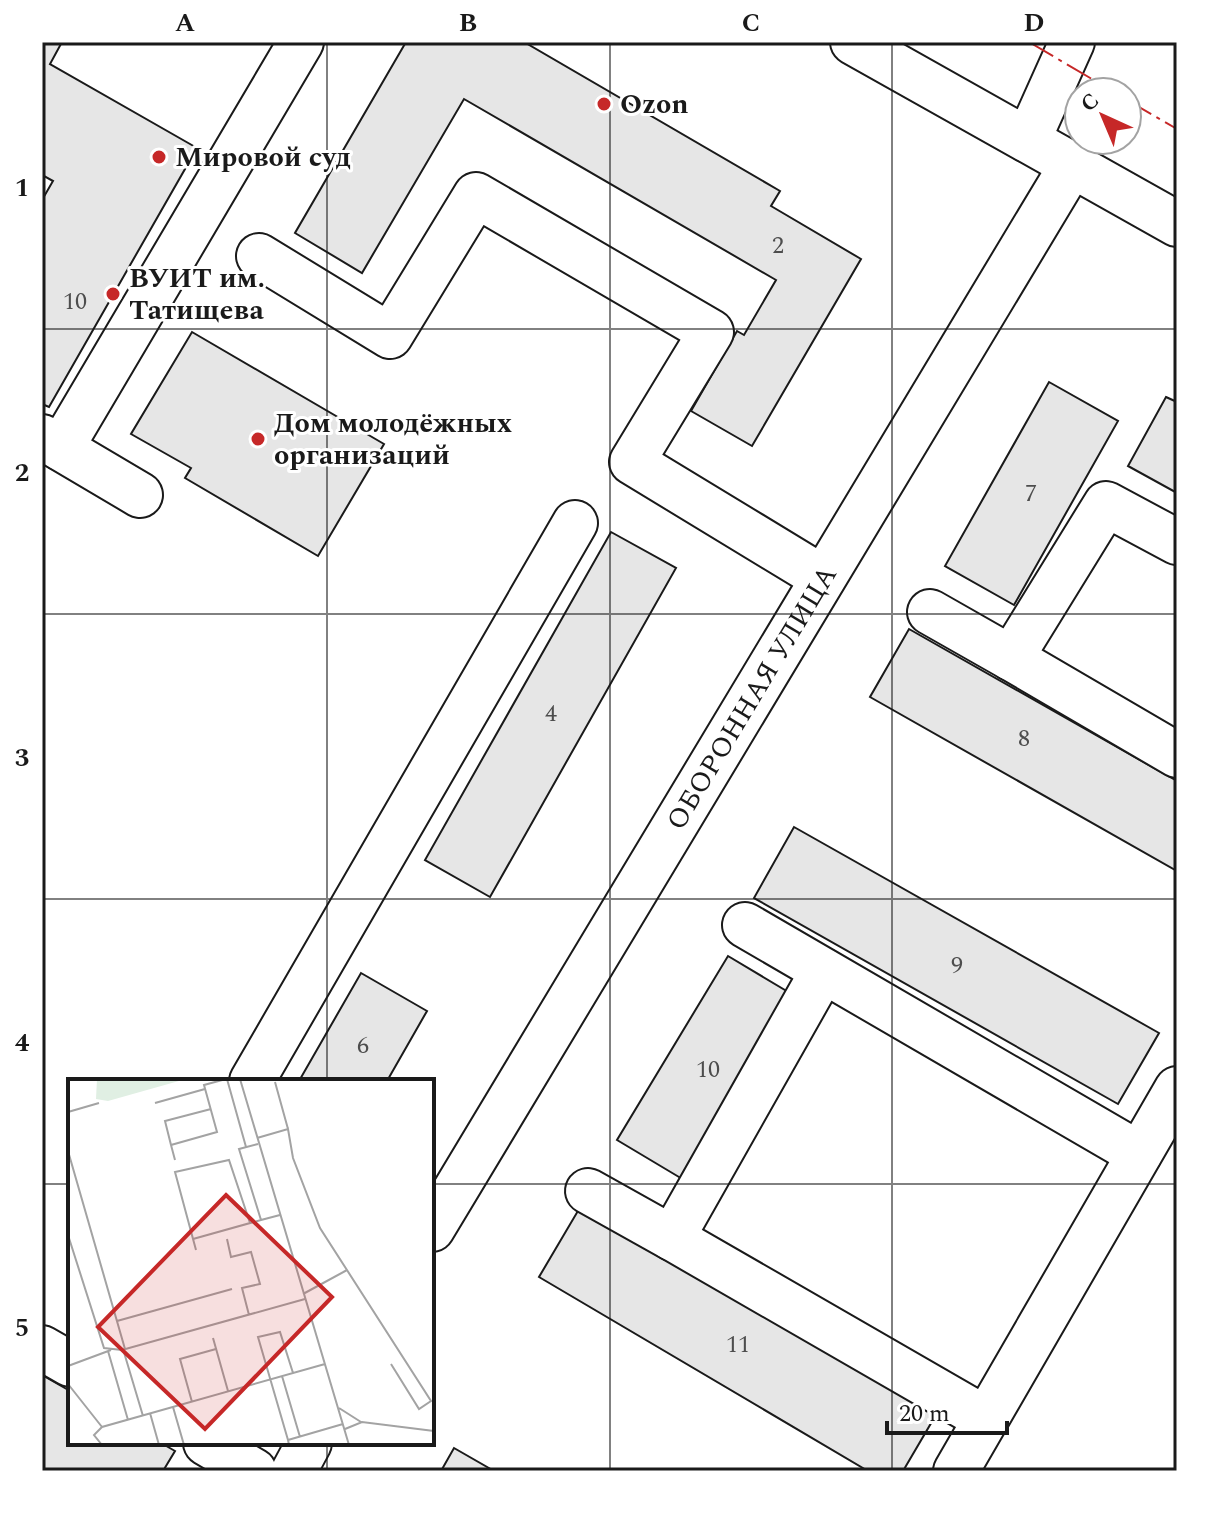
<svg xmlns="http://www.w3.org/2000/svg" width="1219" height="1513" font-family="Spectral,serif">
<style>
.building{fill:#e6e6e6;stroke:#1a1a1a;stroke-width:2}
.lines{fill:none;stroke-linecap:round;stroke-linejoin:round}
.minor-casing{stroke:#1a1a1a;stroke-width:48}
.minor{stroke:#fff;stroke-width:44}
.power{stroke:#c62828;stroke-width:2;stroke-dasharray:28 6 4 6;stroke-linecap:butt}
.grid{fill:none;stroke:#1a1a1a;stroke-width:2;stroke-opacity:0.55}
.poi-dot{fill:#c62828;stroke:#fff;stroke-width:3}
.labels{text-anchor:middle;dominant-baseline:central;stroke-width:6;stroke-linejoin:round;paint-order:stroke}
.number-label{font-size:24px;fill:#4d4d4d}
.poi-label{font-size:28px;font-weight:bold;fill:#1a1a1a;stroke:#fff;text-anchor:start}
.street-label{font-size:28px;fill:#1a1a1a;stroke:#fff}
.inset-road{fill:none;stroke:#a3a3a3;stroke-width:2}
.view{fill:#c62828;fill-opacity:0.15;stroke:#c62828;stroke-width:4}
.inset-edge{fill:none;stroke:#1a1a1a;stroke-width:4}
.neatline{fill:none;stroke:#1a1a1a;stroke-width:3}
.grid-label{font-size:26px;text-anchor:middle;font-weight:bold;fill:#1a1a1a}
</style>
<rect width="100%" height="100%" fill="#fff"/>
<!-- building -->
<g class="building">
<path d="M42,42h20l-12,22 147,84 -148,259 -7,-3v-204l11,-19 -11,-6z"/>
<path d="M406,42h118l256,149 -9,15 90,53 -109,187 -61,-35 46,-80 7,4 32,-55 -312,-181 -102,174 -67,-40z"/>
<path d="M192,332l192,112 -66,112 -133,-78 6,-10 -60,-34z"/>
<path d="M1049,382l69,39 -104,184 -69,-39z"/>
<path d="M1166,397l11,5v91l-49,-27z"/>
<path d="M611,532l65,36 -186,329 -65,-37z"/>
<path d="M909,629l268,152v90l-307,-174z"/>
<path d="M794,827l365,206 -41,71 -364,-206z"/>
<path d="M728,956l72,43 -111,184 -72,-43z"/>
<path d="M361,973l66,38 -40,70h-88z"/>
<path d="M582,1204l355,209 -34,58h-35l-329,-194z"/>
<path d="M42,1375l28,16v52h91l14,8 -12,20 -121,-2z"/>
<path d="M454,1448l40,23h-53z"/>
</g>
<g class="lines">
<!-- minor casing -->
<g class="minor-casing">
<g id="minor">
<path d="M853,42l324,182"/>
<path d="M1028,140l44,-98"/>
<path d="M259,256l131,80 86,-141 235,137 -79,130 191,116"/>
<path d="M42,437l98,58"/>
<path d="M61,448l240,-406"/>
<path d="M1177,542l-71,-38 -95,154 166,97"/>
<path d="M930,612l81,46"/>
<path d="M745,925l394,229"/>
<path d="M823,971l-151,267 314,181"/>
<path d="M252,1081l323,-558"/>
<path d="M588,1191l84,47"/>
<path id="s1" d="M432,1229l640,-1064"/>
<path d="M42,1348l28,16"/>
<path d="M206,1443l48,28"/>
<path d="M294,1471l15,-28"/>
<path d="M956,1471l221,-382"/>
</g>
</g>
<!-- minor -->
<use href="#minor" class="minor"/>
<!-- power -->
<g class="power">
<path d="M1029,42l85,50"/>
<path d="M1127,100l50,29"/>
</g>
</g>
<!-- grid -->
<path class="grid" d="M327,42v1039M610,42v1429M892,42v1429M42,329h1135M42,614h1135M42,899h1135M42,1184h28M432,1184h745M327,1443v28"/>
<!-- markers -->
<g class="poi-dot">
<circle cx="604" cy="104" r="8"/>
<circle cx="159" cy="157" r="8"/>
<circle cx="113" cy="294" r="8"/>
<circle cx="258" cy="439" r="8"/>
</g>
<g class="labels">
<!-- number labels -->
<g class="number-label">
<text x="778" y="246">2</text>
<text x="75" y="302">10</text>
<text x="1031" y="494">7</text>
<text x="551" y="714">4</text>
<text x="1024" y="739">8</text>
<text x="957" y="966">9</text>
<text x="363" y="1046">6</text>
<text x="708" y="1070">10</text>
<text x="738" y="1345">11</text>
</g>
<!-- poi labels -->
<g class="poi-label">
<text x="620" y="104">Ozon</text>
<text x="175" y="157">Мировой суд</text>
<text x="129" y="278">ВУИТ им.<tspan x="129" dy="32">Татищева</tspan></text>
<text x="274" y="423">Дом молодёжных<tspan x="274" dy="32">организаций</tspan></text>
</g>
<!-- street labels -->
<g class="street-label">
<text stroke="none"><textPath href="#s1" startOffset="620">ОБОРОННАЯ УЛИЦА</textPath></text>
</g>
</g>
<!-- overview -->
<g transform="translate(68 1079)">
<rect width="366" height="366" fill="#fff"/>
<path d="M29,0h89l-78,22 -12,-2z" fill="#e0efe3"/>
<path class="inset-road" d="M159,0l19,68M172,0l109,366M207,3l13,47M87,24l50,-14M0,33l31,-9M189,59l31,-9 5,29 27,70 111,173 -12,8 -28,-45M190,65l-19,5 22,71 19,-5M103,66l-6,-24 46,-12M0,72l57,198M107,81l-4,-15 46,-13 -13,-47 22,-6M0,156l36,113 18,2 183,-51M125,160l68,-19M159,160l4,18 20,-5 9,32 -18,4 7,27M128,171l-21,-78 54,-12 21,63M235,215l44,-24M49,242l115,-32M145,259l15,53M55,270l20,67M40,272l20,69M0,287l43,-16M214,297l18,61M0,305l34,43M124,323l-12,-43 36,-10M105,328l11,38M271,329l22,14M82,334l9,32M277,350l17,-7 72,9M220,361l-30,-103 22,-5 13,41M34,366l-8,-10 8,-8 223,-63M221,366l-1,-5 55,-16"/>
<path class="view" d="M158,116l106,102 -127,132 -107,-102z"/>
<rect width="366" height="366" class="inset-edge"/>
</g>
<!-- border -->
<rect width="1219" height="1513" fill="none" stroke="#ffffff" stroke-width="88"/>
<!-- north arrow -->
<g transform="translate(1103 116) rotate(316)"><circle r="38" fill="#ffffff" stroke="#a3a3a3" stroke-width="2"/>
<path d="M0-6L14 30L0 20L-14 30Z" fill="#c62828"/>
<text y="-12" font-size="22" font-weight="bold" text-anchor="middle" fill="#1a1a1a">С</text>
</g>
<!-- scale -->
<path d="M887 1421v12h120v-12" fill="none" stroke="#1a1a1a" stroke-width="4"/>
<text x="899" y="1421" font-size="24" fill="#1a1a1a" stroke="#ffffff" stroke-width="6" paint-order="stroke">20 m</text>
<rect x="44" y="44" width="1131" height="1425" class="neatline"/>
<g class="grid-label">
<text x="185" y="31">A</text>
<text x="468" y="31">B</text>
<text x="751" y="31">C</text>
<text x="1034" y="31">D</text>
<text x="22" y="196">1</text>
<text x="22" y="481">2</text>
<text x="22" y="766">3</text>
<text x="22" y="1051">4</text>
<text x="22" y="1336">5</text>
</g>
</svg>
